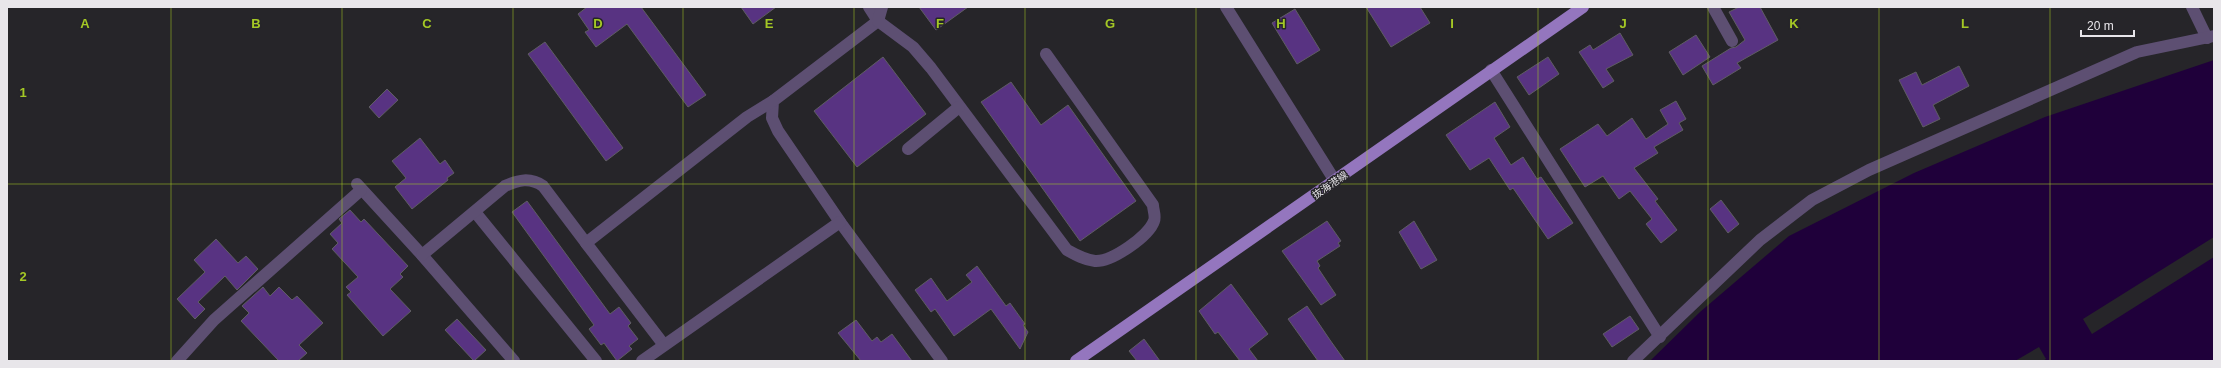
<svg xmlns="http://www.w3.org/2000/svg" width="2221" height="368" font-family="Arial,'Noto Sans JP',sans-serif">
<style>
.water{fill:#1f003a}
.pier{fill:#262529}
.building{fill:#583382;stroke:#5f5d63}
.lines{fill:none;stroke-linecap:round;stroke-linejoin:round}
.minor{stroke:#5d4f72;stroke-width:12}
.major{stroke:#9476be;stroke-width:12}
.grid{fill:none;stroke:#a4c825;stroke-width:1;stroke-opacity:0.55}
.labels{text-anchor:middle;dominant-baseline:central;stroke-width:3;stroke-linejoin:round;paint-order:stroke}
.street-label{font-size:10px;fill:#e8e6ea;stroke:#262529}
.grid-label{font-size:13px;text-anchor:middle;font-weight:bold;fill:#a4c825;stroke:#262529;stroke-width:3;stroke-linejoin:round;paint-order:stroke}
</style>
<rect width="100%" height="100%" fill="#262529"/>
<!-- water -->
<path class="water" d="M2214,60v301h-564l50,-49 89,-76 125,-63 131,-56z"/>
<!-- pier -->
<g class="pier">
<path d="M2214,237v20l-122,77 -9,-15z"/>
<path d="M2039,347l7,12 -3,2h-28z"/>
</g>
<!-- building -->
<g class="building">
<path d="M587,7h54l65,88 -18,12 -61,-83 -31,23 -11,-15 4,-2 -11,-16z"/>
<path d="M741,7h35l-23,17z"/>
<path d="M919,7h49l-32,23z"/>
<path d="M1366,7h54l10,16 -39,24z"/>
<path d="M1739,7h21l18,33 -41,23 4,5 -28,17 -11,-19 29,-18 5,-1 9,-7 -16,-28z"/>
<path d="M1295,9l25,41 -23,14 -25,-41z"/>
<path d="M1620,33l13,22 -27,14 8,12 -11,7 -24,-36 11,-7 3,5z"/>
<path d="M1696,35l14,22 -27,18 -14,-23z"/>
<path d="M545,42l78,106 -17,13 -78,-107z"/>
<path d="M883,57l43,57 -69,53 -43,-56z"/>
<path d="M1548,57l11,17 -30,21 -12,-18z"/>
<path d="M1959,66l10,20 -36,19 7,14 -17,8 -24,-47 17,-8 6,13z"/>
<path d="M1011,82l30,43 27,-20 68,96 -56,40 -99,-139z"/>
<path d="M387,89l11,11 -19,18 -10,-11z"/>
<path d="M1676,101l10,18 -7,4 4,7 -29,17 4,6 -24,15 24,31 -3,2 22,29 -16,13 -15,-19 6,-5 -22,-28 -11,8 -16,-23 -18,11 -25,-38 38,-25 9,12 25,-18 14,21 22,-15 -8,-14z"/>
<path d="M1495,102l15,25 -16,11 17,27 12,-8 14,22 4,-2 32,46 -25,16 -35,-51 -3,2 -21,-32 -19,12 -24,-35z"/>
<path d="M420,138l20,26 5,-4 9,13 -7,5 1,2 -36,29 -17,-22 11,-9 -14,-17z"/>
<path d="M1721,200l18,24 -11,9 -18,-24z"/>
<path d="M527,201l83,113 9,-7 12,16 -3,3 10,13 -9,7 3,3 -15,12 -13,-18 -3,2 -12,-16 5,-4 -82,-113z"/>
<path d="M350,210l11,12 3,-3 44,47 -8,8 3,3 -13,12 21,22 -28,25 -36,-41 4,-3 -5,-5 12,-10 -26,-28 6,-6 -8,-9 12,-11 -3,-4z"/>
<path d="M1327,221l14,20 -3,2 2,3 -23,15 3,5 -2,2 18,27 -15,10 -39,-54z"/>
<path d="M1414,221l23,39 -16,9 -22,-37z"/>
<path d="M216,239l22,24 8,-7 12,13 -21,21 -12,-14 -27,26 7,7 -10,10 -18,-20 28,-27 -11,-12z"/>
<path d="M977,266l29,40 4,-3 15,21 -2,1 5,7 -8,17 -29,-40 -37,27 -19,-27 -4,3 -16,-22 16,-12 16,23 25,-19 -6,-7z"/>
<path d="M1231,284l37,50 -19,15 9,12h-18l-22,-29 -3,2 -16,-23z"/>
<path d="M263,287l7,9 9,-9 13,13 5,-4 26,27 -24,22 8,8 -9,8h-19l-38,-40 8,-8 -7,-7z"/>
<path d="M1307,306l23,34 15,21h-27l-30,-42z"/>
<path d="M1630,316l9,13 -27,18 -9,-13z"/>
<path d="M457,319l29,31 -12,11 -29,-31z"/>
<path d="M856,320l16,21 5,-4 4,5 11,-8 20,27h-51l-23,-28z"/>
<path d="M1144,339l16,22h-23l-8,-10z"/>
</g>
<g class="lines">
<!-- minor -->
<g class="minor">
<path d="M869,7l9,14 -105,80 -1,17 6,13 62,91 102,139"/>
<path d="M882,7l-4,14 35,26 18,21 136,182c9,5 18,10 28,11 17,1 54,-25 59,-40 2,-5 -1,-11 -1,-16l-107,-151"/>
<path d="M1226,7l109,174"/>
<path d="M1713,7l19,34"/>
<path d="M2192,7l15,31"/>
<path d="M1491,70l169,267"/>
<path d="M908,149l51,-42"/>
<path d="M357,184l65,71 92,106"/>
<path d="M475,212l121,149"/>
<path d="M422,255l83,-69c13,-6 25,-9 38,0l43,57"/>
<path d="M664,345l-78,-102 161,-126 26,-16"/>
<path d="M177,361l37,-41 147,-130"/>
<path d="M642,361l198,-139"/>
<path d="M1633,361l127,-121 52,-40 57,-30 268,-118 77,-16"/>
</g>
<!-- major -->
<path class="major" d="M1076,361l507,-354"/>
</g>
<!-- grid -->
<path class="grid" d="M171,7v354M342,7v354M513,7v354M683,7v354M854,7v354M1025,7v354M1196,7v354M1367,7v354M1538,7v354M1708,7v354M1879,7v354M2050,7v354M7,184h2207"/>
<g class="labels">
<!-- street labels -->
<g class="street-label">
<text transform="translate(1330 185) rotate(-35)">抜海港線</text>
</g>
</g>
<g class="grid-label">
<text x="85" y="28">A</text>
<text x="256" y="28">B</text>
<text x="427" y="28">C</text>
<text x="598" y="28">D</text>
<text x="769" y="28">E</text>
<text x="940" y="28">F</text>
<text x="1110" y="28">G</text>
<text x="1281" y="28">H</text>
<text x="1452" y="28">I</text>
<text x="1623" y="28">J</text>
<text x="1794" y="28">K</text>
<text x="1965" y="28">L</text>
<text x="23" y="97">1</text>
<text x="23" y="281">2</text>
</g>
<!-- border -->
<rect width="2221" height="368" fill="none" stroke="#e8e6ea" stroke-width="16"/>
<!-- scale -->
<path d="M2081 30v6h53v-6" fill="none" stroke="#e8e6ea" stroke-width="2"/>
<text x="2087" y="30" font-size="12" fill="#e8e6ea" stroke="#262529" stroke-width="3" paint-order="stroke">20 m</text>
</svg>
